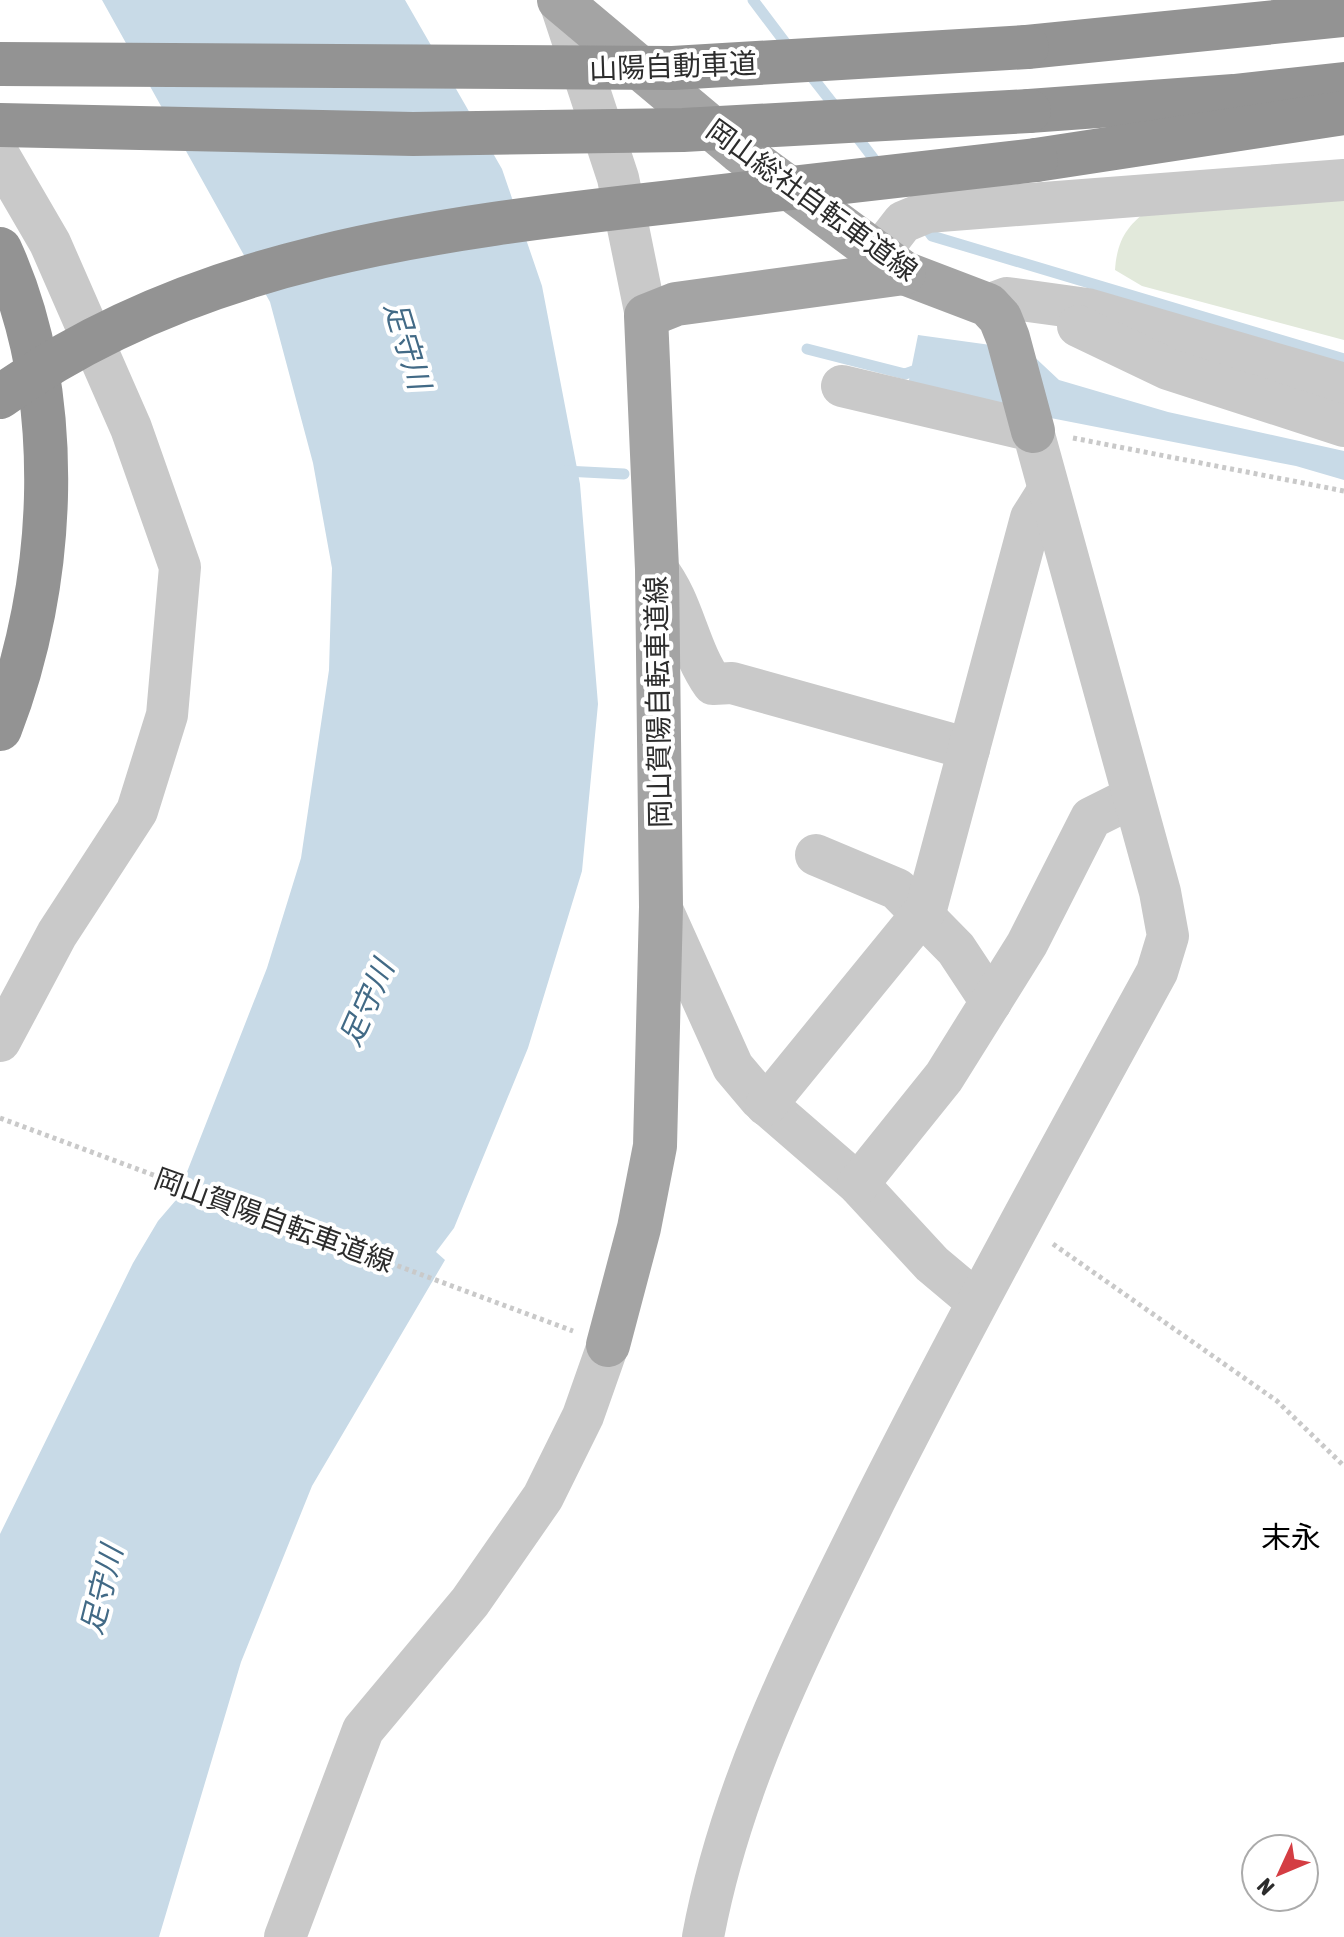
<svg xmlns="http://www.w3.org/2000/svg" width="1344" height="1937" font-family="'Asap Condensed','Noto Sans JP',sans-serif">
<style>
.green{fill:#e2e9db}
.water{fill:#c8dae7}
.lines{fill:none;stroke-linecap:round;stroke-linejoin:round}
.stream{stroke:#c8dae7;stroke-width:11}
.path{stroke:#c9c9c9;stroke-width:5;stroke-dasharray:4 4;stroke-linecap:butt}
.minor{stroke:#c9c9c9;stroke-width:42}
.major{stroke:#a4a4a4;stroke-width:44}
.highway{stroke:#939393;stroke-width:44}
.highway-bridge{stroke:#939393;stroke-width:44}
.labels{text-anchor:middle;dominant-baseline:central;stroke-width:8;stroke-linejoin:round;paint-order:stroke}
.street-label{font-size:28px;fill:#2c2c2c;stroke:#fff}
.water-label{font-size:30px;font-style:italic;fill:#426a86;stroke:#fff}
.neighbourhood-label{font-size:30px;fill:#000;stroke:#fff}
</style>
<rect width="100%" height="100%" fill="#fff"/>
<!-- green -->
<path class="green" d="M1344,198v142l-202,-54 -27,-16c2,-30 12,-45 36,-62z"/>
<!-- water -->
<g class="water">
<path d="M102,0h303l97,169 40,117 38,198 18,220 -16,167 -54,177 -74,180 -18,24 9,8 -133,226 -71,176 -82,275h-159v-403l133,-271 25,-42 18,-21 91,-232 34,-110 28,-188 3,-102 -19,-105 -43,-161z"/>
<path d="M918,335l109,15 32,30 109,32 176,39v29l-48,-14 -389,-76z"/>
</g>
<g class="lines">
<!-- stream -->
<g class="stream">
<path d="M753,0l37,49"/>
<path d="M808,72l29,37"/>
<path d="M854,133l26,34"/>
<path d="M922,222l10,14 412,123"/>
<path d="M807,349l98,25 17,-6"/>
<path d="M565,471l59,3"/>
</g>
<!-- path -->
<g class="path">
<path d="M1073,438l271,53"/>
<path d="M0,1118l573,213"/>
<path d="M1053,1244l224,157 67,65"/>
</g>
<!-- minor -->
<g class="minor">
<path d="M560,2l58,176 28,138"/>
<path d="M0,157l50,86 81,185 49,139 -13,148 -30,96 -80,123 -57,107"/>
<path d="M879,253l24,-31 24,-10 417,-32"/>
<path d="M988,305l19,-7 80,11 257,75"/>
<path d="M1078,326l90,43 176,57"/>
<path d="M657,569c27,34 31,80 56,115l19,-1 237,66"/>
<path d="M816,855l81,34 59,60 35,53"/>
<path d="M661,907l72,160 27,32 98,85 74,80 44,37"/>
<path d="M766,1105l160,-196 105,-391 17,-27"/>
<path d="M858,1184l86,-107 83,-133 64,-126 42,-21"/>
<path d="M285,1937l78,-207 107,-128 73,-105 40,-81 25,-71"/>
<path d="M703,1937c29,-157 102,-295 172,-437 90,-178 186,-353 282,-528l11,-36 -8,-44 -127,-461 -191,-45"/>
</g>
<!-- major -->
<g class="major">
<path d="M559,0l180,151 165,122 84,32 12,13 8,20 25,93"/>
<path d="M608,1345l31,-117 16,-82 6,-239 -4,-338 -11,-253 30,-12 228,-31"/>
</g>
<!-- highway -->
<g class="highway">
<path d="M1027,47l317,-32"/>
<path d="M1029,111l205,-15 110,-12"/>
<path d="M1036,160l308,-47"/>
<path d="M0,249c66,145 57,334 0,480"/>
</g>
<!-- highway-bridge -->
<g class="highway-bridge">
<path d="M0,64l673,4 354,-21"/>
<path d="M0,125l413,9 270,-4 346,-19"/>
<path d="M0,397c193,-140 439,-169 670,-195 122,-14 244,-28 366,-42"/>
</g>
</g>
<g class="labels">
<!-- street labels -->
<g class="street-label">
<text transform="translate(673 66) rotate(-2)">山陽自動車道</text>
<text transform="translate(812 200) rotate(36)">岡山総社自転車道線</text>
<text transform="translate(658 702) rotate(-91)">岡山賀陽自転車道線</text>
<text transform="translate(274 1220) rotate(20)">岡山賀陽自転車道線</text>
</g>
<!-- water labels -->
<g class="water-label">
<text transform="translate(408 345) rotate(73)">足守川</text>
<text transform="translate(366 1003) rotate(-66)">足守川</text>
<text transform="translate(101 1590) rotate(-76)">足守川</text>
</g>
<!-- neighbourhood labels -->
<g class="neighbourhood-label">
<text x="1291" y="1537">末永</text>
</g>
</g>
<!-- north arrow -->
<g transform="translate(1280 1873) rotate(226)"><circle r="38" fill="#ffffff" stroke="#ababab" stroke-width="2"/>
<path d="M0-6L14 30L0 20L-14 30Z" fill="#d43d43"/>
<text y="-12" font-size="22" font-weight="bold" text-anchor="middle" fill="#2c2c2c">N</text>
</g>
</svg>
